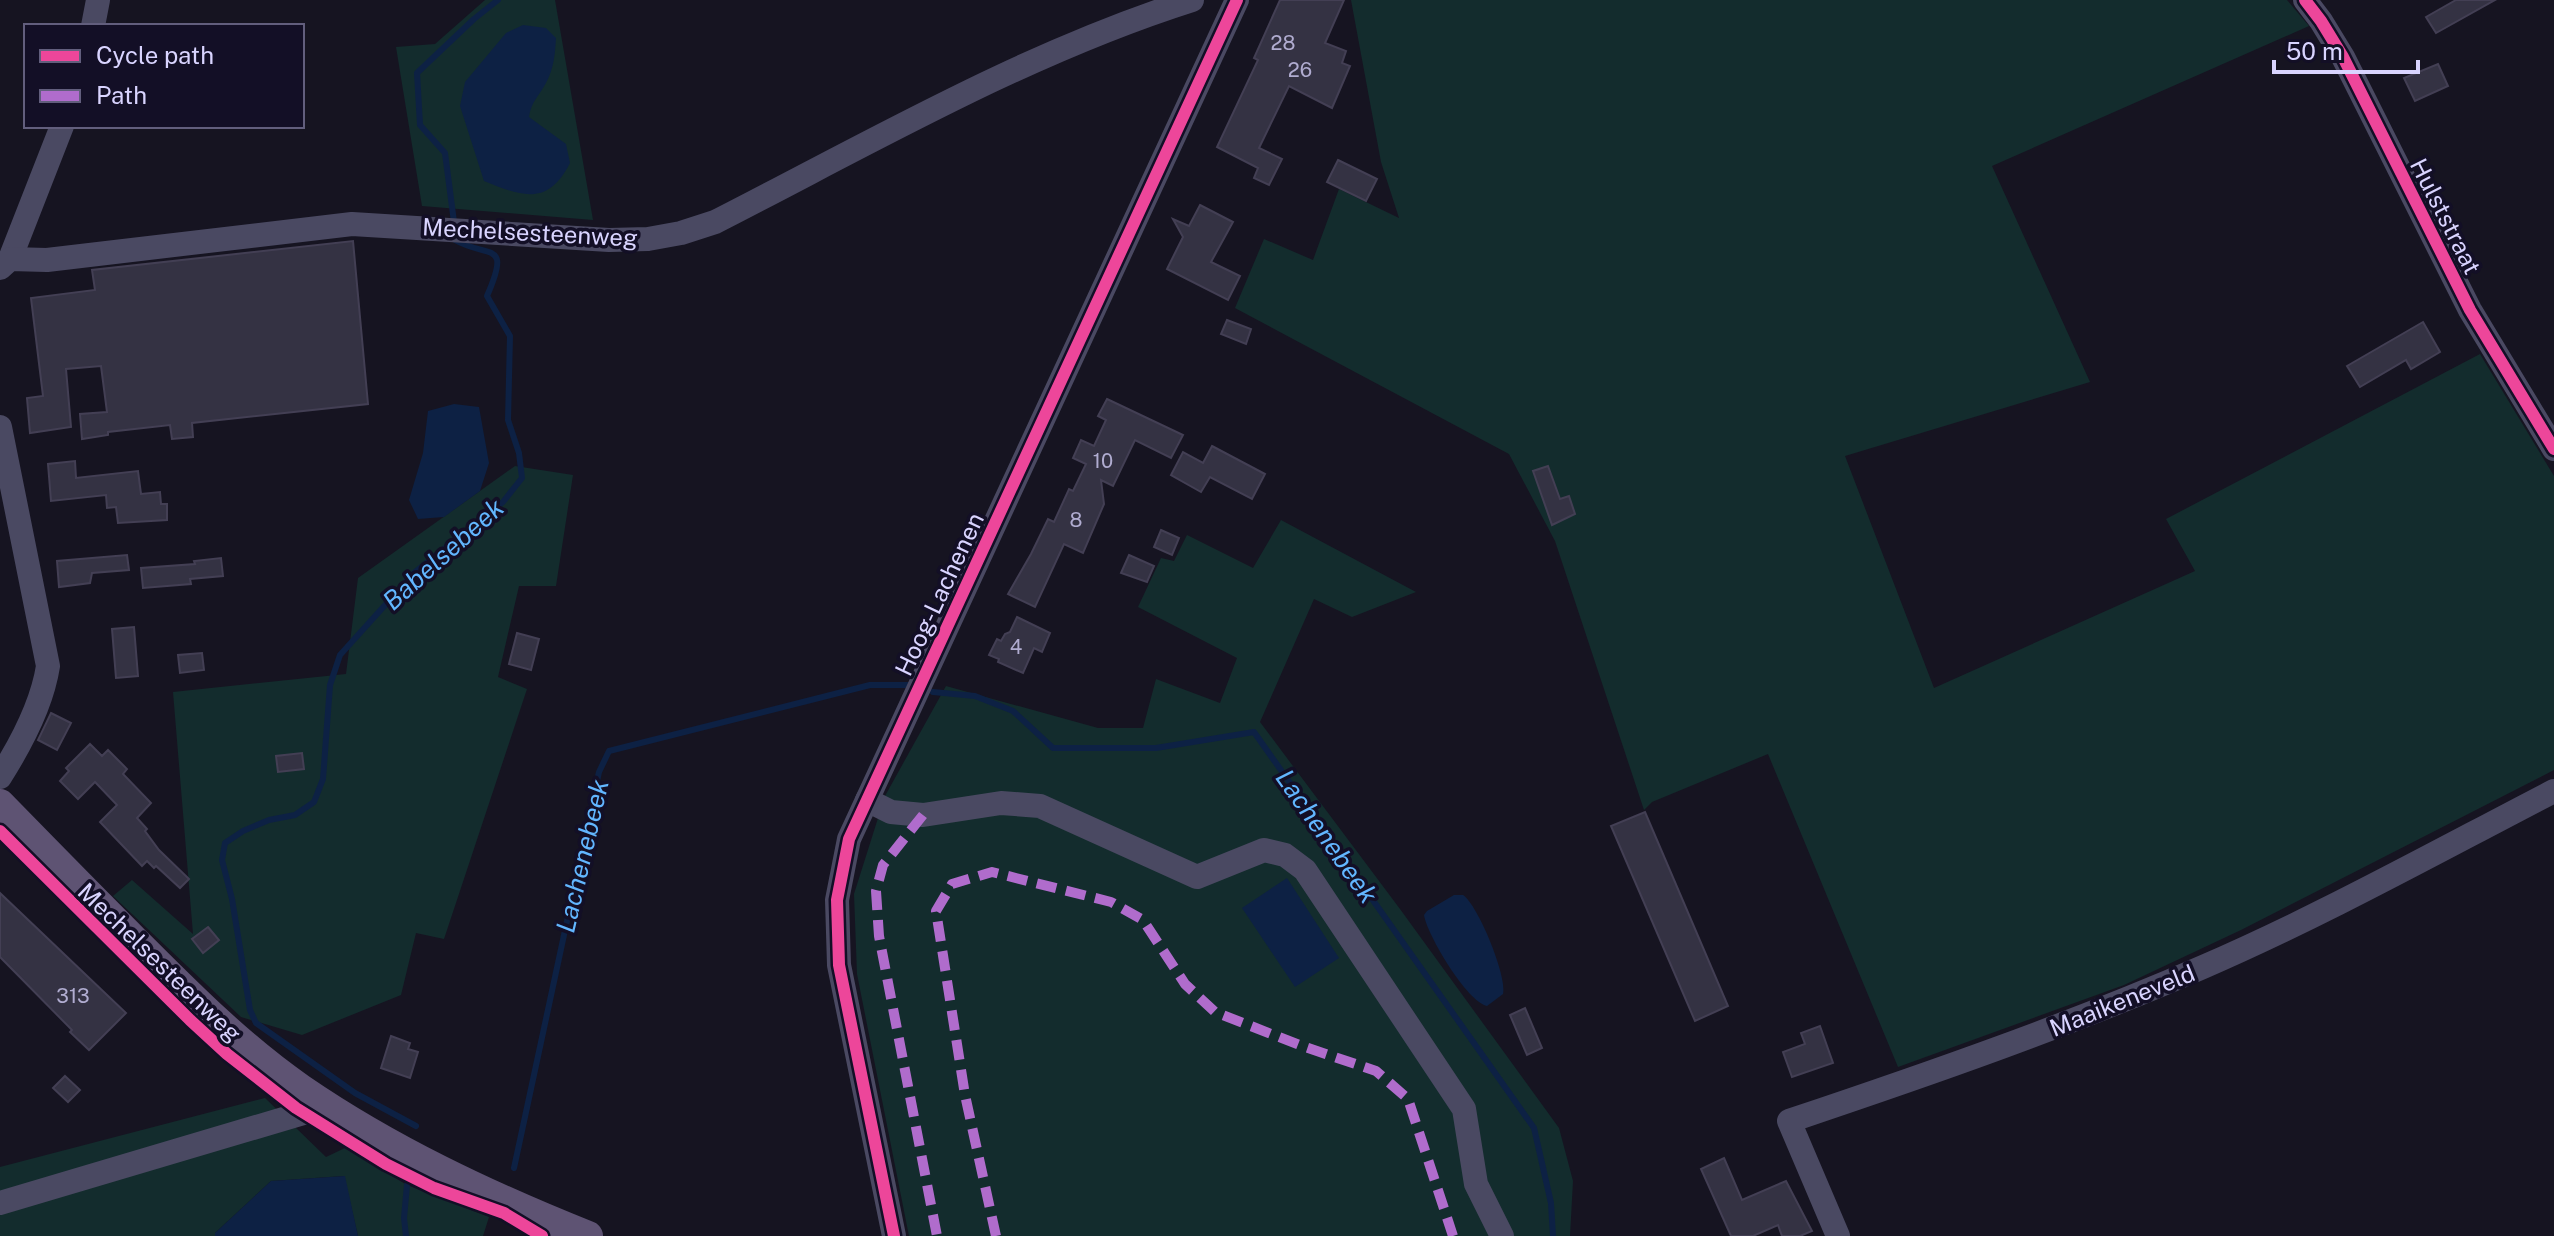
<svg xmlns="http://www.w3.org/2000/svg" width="2554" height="1236" font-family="'Public Sans',sans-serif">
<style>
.green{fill:#132c2d}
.water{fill:#0d2144}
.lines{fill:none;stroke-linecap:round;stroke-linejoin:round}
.stream{stroke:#0d2144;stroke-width:6}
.building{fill:#343243;stroke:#433f54;stroke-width:2}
.minor{stroke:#4a4962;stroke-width:24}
.major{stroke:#5e5373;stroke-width:30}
.quiet{stroke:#b06ccc;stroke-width:10;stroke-dasharray:20 10;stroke-linecap:butt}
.cycleway-casing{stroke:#130f26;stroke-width:17}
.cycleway{stroke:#ed469a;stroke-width:12}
.labels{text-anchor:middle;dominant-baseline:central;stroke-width:7;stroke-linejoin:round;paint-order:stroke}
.number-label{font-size:20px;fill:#b0acd0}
.street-label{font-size:24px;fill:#d9d4ff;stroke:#130f26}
.water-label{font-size:26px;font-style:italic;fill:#62b6ff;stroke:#130f26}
</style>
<rect width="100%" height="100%" fill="#161421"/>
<!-- green -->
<g class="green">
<path d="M485,0h70l38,220 -171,-14 -26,-159 39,-3z"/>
<path d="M1351,0h936l22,26 -317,140 98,216 -245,74 89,232 261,-117 -29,-52 314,-165 74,122v294l-313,160 -117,55 -226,82 -130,-313 -116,48 -8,8 -89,-269 -46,-87 -274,-146 29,-69 49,21 26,-71 60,29 -18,-56z"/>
<path d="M515,466l58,9 -17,111h-37l-21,91 29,12 -83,250 -28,-6 -15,62 -99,40 -61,-18 -128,-121 19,-16 61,54 -20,-242 173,-18 12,-96z"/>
<path d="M1281,520l135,72 -64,25 -38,-18 -54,123 140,187 159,219 14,53 -3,55h-661l-52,-262 -3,-80 31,-98 61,-110 152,42h45l13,-49 64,24 17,-45 -99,-51 23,-49 13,3 13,-26 66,33z"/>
<path d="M265,1098l61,59 19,-9 62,37 82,32 -6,19h-125l-14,-60 -73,5 -56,52v3h-215v-69z"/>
</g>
<!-- water -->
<g class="water">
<path d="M523,25l23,3 10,10c-1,16 -2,30 -10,45 -7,13 -15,19 -17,34l37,27 4,19c-22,43 -47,34 -86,18l-24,-75 5,-24 41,-49z"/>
<path d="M454,404l25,3 10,56 -9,28 -36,26 -26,2 -9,-19 14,-47 5,-42z"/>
<path d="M1287,878l52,80 -44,29 -53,-79z"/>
<path d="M1454,895h9c15,10 44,81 40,99l-16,12c-20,-4 -60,-71 -63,-91l3,-4z"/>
<path d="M345,1176l13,60h-143v-3l56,-52z"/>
</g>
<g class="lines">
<!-- stream -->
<g class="stream">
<path d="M454,222l-9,-69 -25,-28 -3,-52 57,-54 24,-19"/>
<path d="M933,692l42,4 38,15 40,37h103l98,-16 280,396 17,75 2,33"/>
<path d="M416,1126l-61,-33 -99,-70 -6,-13 -18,-111 -10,-39 3,-17 18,-12 26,-11 26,-5 19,-13 9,-23 7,-94 10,-30 75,-83 88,-70 19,-24 -3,-25 -11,-33 2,-84 -23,-40c25,-57 1,-37 -32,-56"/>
<path d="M514,1168l85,-396 10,-21 261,-66h38"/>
<path d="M406,1236l-2,-18 3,-33"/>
</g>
</g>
<!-- building -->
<g class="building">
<path d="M1280,0h64l-19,43 21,8 -4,12 8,3 -18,42 -43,-22 -30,62 23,11 -13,26 -15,-7 4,-10 -41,-21 41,-87 -4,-2z"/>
<path d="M2456,0h39l-59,33 -10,-16z"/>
<path d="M2438,64l10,22 -33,15 -11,-23z"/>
<path d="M1338,160l39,19 -11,22 -39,-19z"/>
<path d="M1200,205l33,17 -22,40 29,14 -12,24 -61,-31 16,-32 -10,-18 16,7z"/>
<path d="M353,241l15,163 -176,19 1,14 -21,2 -2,-14 -62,7v3l-26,4 -2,-25 27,-2 -6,-46 -35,3 5,58 -41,6 -3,-35 16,-2 -12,-98 64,-8 -3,-20z"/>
<path d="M1227,320l24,9 -5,15 -25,-10z"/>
<path d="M2423,322l17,30 -29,17 -5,-9 -46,27 -13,-21z"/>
<path d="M1107,399l76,36 -12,23 -36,-18 -22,46 -12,-6 3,24 -21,49 -19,-9 -29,63 -27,-13 23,-40 17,-35 6,3 15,-33 4,2 13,-27 -13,-6 8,-18 13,6 12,-26 -8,-4z"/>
<path d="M1212,446l53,28 -13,25 -42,-22 -9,15 -30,-17 12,-23 20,11z"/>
<path d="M75,461l1,17 62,-7 3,23 19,-2 1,12h6v16l-49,3 -2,-16 -9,1 -1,-13 -55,6 -3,-37z"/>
<path d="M1548,466l12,33 9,-3 6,18 -23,11 -19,-54z"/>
<path d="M1161,530l18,8 -7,17 -18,-8z"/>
<path d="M127,555l2,15 -37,3 -2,10 -31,4 -2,-26z"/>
<path d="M1129,555l25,11 -7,16 -26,-9z"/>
<path d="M221,558l2,18 -33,3 1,5 -48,4 -2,-20 54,-4 -1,-3z"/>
<path d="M1017,617l33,16 -8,19 -8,-4 -11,25 -25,-11 1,-3 -10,-4 8,-16 4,2 4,-7 5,-2z"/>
<path d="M134,627l4,49 -22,2 -4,-49z"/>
<path d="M517,633l22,6 -8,31 -22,-6z"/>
<path d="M202,653l2,17 -24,3 -2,-18z"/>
<path d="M51,713l20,10 -14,27 -19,-10z"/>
<path d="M90,744l12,12 6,-6 19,19 -4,5 28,29 -14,15 10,11 -2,2 14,19 30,29 -9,9 -24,-22 -2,2 -7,-7 -5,5 -42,-44 17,-17 -22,-23 -17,17 -18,-18 9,-10 -3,-3z"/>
<path d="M302,753l2,16 -26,3 -2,-16z"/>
<path d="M1645,812l83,194 -33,15 -84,-195z"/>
<path d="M0,893l126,120 -37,37 -19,-18 2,-2 -72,-73z"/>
<path d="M208,927l11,13 -16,13 -11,-14z"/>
<path d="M1525,1008l17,40 -15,7 -17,-40z"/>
<path d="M1820,1026l13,37 -41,14 -9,-25 22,-8 -4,-11z"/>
<path d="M391,1036l19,7 -2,6 10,3 -8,26 -29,-10z"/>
<path d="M65,1076l15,14 -12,12 -15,-14z"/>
<path d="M1724,1158l18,42 44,-19 26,50 -12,5h-18l-4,-11 -25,11h-22l-30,-67z"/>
</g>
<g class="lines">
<!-- minor -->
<g class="minor">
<path d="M2305,0l16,21 22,36 127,253 84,139"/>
<path d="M93,26l5,-26"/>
<path d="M10,259l52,-133"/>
<path d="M0,268l10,-9 37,1 305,-36 257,16 39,-1 33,-6 34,-11c155,-79 310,-169 477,-222"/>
<path d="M0,427l48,239c-6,39 -27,78 -48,111"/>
<path d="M867,800l24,12 32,3 78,-12 39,3 157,71 67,-27 21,5 20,15 159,239 12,75 26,52"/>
<path d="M0,1203l327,-97"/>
<path d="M894,1236l-55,-271 -2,-65 12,-61 388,-839"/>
<path d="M1838,1236l-49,-115c140,-47 278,-95 414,-154 120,-52 235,-116 351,-176"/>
</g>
<!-- major -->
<path class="major" d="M0,804c44,45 88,90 133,135 53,53 106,107 168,150 89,61 187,107 287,147"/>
<!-- quiet -->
<g class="quiet">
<path d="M923,815l-40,50 -7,26 3,45 58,300"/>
<path d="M996,1236l-31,-141 -29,-184 16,-27 40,-12 119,30 32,18 42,64 30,28 87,34 74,25 32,28 45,137"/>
</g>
<!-- cycleway casing -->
<g class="cycleway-casing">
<g id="cycleway">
<path d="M2305,0l16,21 22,36 127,253 84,139"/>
<path d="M0,831l190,189 37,34 69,54 90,56 48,24 70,25 38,23"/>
<path d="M894,1236l-55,-271 -2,-65 12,-61 388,-839"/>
</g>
</g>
<!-- cycleway -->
<use href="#cycleway" class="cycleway"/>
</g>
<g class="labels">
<!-- number labels -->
<g class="number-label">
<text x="1283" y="43">28</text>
<text x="1300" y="70">26</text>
<text x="1103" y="461">10</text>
<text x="1076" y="520">8</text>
<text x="1016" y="647">4</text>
<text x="73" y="996">313</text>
</g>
<!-- street labels -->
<g class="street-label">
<text transform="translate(2446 216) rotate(63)">Hulststraat</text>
<text transform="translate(530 232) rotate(3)">Mechelsesteenweg</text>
<text transform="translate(939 594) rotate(-65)">Hoog-Lachenen</text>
<text transform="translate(160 962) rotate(44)">Mechelsesteenweg</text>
<text transform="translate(2122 1000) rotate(-22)">Maaikeneveld</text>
</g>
<!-- water labels -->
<g class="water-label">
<text transform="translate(443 554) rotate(-42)">Babelsebeek</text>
<text transform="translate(1327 836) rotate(55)">Lachenebeek</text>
<text transform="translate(582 856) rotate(-77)">Lachenebeek</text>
</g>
</g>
<!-- legend -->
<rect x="24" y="24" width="280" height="104" fill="#130f26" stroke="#625e7d" stroke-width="2"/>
<rect x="40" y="50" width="40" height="12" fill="#ed469a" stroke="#625e7d" stroke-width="2"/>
<text x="96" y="64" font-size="24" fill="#d9d4ff">Cycle path</text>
<rect x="40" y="90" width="40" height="12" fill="#b06ccc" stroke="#625e7d" stroke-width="2"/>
<text x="96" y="104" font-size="24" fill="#d9d4ff">Path</text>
<!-- scale -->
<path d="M2274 60v12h144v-12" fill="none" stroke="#d9d4ff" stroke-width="4"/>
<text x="2286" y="60" font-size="24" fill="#d9d4ff" stroke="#130f26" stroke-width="6" paint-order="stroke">50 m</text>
</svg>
